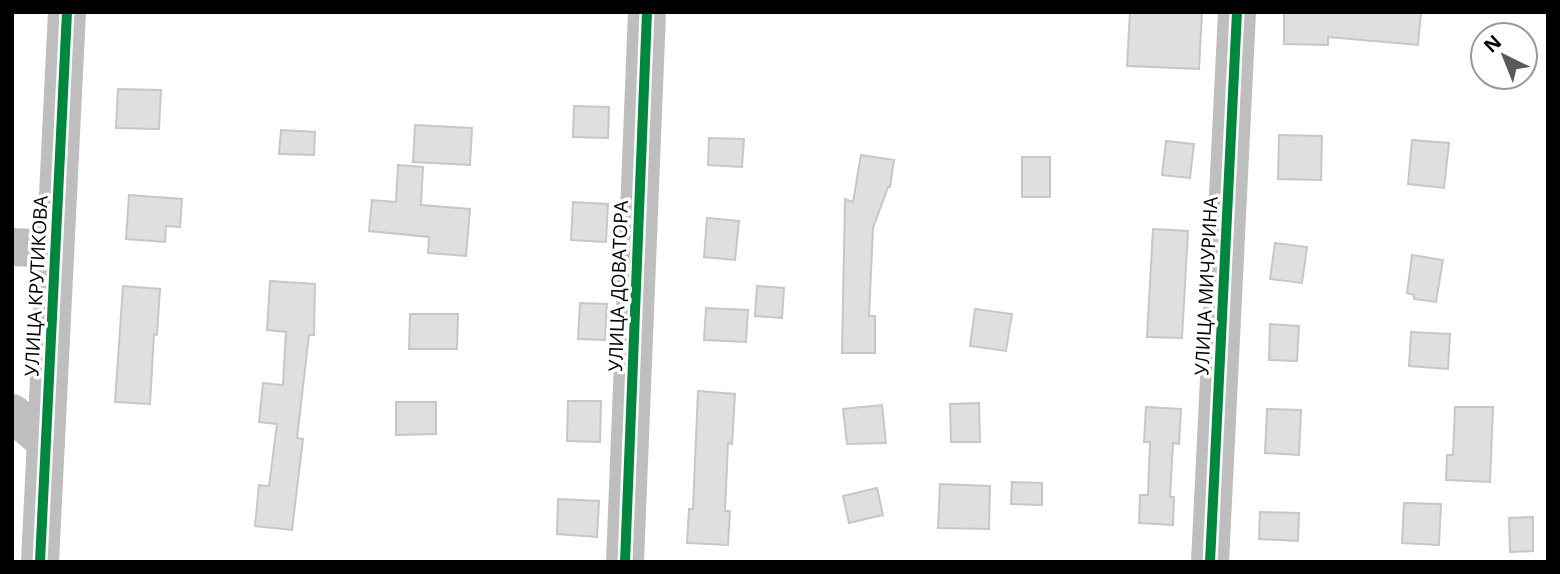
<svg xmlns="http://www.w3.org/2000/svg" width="1560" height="574" font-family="'Open Sans',sans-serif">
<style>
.building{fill:#dfdfdf;stroke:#c7c7c7;stroke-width:2}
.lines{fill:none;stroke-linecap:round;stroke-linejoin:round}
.minor{stroke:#bebebe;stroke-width:38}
.cycleway-casing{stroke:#fff;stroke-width:15}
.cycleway{stroke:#00873e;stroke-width:10}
.labels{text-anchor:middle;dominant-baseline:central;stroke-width:7;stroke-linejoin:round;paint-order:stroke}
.street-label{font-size:19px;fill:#000;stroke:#fff}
</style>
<rect width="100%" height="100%" fill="#fff"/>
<!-- building -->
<g class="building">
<path d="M1130,12h72l-3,57 -72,-3z"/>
<path d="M1284,12h137l-3,33 -90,-8v8l-44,-1z"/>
<path d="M118,89l43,1 -2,39 -43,-1z"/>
<path d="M574,106l35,1 -1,31 -35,-1z"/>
<path d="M415,125l57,3 -2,37 -57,-3z"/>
<path d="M281,130l34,2 -1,23 -35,-1z"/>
<path d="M1279,135l43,1 -1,44 -43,-1z"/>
<path d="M709,138l35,1 -2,28 -34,-2z"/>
<path d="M1412,140l37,3 -5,45 -36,-4z"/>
<path d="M1166,141l28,3 -4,34 -28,-3z"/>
<path d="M861,155l33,5 -4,27h-2l-15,41 -4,88h6v37h-33l3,-154 8,3z"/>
<rect x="1022" y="157" width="28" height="40"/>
<path d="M398,165l25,2 -2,38 49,4 -4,47 -38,-3 1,-16 -60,-6 3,-31 24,2z"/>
<path d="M129,195l53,4 -2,28 -14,-1 -1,16 -39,-3z"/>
<path d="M573,202l35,2 -2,38 -35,-2z"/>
<path d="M707,218l32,3 -4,39 -31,-3z"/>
<path d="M1153,229l35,2 -6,107 -35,-1z"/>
<path d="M1275,243l32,4 -5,36 -32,-4z"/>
<path d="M1412,255l31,5 -7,42 -22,-3v-4l-7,-2z"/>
<path d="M270,281l45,3 -1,51h-5l-12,103 6,1 -11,91 -37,-4 4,-41 10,1 8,-62 -18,-2 4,-39 20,2 3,-53 -19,-2z"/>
<path d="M123,286l37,3 -3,46 -3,-1 -4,70 -35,-2z"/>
<path d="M757,286l27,2 -2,30 -27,-2z"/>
<path d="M580,303l27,1 -2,36 -27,-1z"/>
<path d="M706,308l42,2 -2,32 -42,-2z"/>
<path d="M975,309l37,5 -6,37 -36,-5z"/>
<path d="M410,314h48l-1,35h-48z"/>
<path d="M1270,324l29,2 -2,35 -28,-1z"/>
<path d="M1411,332l39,2 -2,35 -39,-3z"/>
<path d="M698,391l37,3 -3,50 -4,-1 -3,68h5l-2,34 -41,-2 2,-34h4z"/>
<path d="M568,401h33l-1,41 -33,-1z"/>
<path d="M396,402h40v32l-40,1z"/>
<path d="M979,403l1,39h-29l-1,-38z"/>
<path d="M882,405l4,38 -39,1 -4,-35z"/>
<path d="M1146,407l35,2 -2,35 -6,-1 -3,54h4l-1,28 -34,-2 1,-28h8l2,-53h-6z"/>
<path d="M1455,407h38l-3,75 -44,-2 1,-25h6z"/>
<path d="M1267,409l34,1 -2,45 -34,-2z"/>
<path d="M1012,482l30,1v22l-31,-1z"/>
<path d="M940,484l50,2 -1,43 -51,-1z"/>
<path d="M877,488l6,27 -34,8 -6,-27z"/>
<path d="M558,499l41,2 -2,36 -40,-3z"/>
<path d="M1404,503l37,1 -2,41 -37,-2z"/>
<path d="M1260,512l39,1 -1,28 -39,-2z"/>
<path d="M1533,517v34l-23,1 -1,-34z"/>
</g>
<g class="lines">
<!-- minor -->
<g class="minor">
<path d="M12,247l43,2"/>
<path d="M12,413l34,29"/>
<path d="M40,562l27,-550"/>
<path d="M625,562l22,-550"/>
<path d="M1210,562l27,-550"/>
</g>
<!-- cycleway casing -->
<g class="cycleway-casing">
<g id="cycleway">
<path d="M40,562l27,-550"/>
<path d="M625,562l22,-550"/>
<path d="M1210,562l27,-550"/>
</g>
</g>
<!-- cycleway -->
<use href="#cycleway" class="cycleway"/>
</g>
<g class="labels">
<!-- street labels -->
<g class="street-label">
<text transform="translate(36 286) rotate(-87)">УЛИЦА КРУТИКОВА</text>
<text transform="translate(618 286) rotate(-88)">УЛИЦА ДОВАТОРА</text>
<text transform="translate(1206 286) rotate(-87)">УЛИЦА МИЧУРИНА</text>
</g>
</g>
<!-- border -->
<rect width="1560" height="574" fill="none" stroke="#000000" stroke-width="28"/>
<!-- north arrow -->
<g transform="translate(1504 56) rotate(317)"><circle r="33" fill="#ffffff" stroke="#999999" stroke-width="2"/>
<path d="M0-5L12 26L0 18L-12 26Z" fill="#595959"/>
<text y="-10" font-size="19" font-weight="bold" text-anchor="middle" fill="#000000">N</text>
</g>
</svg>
